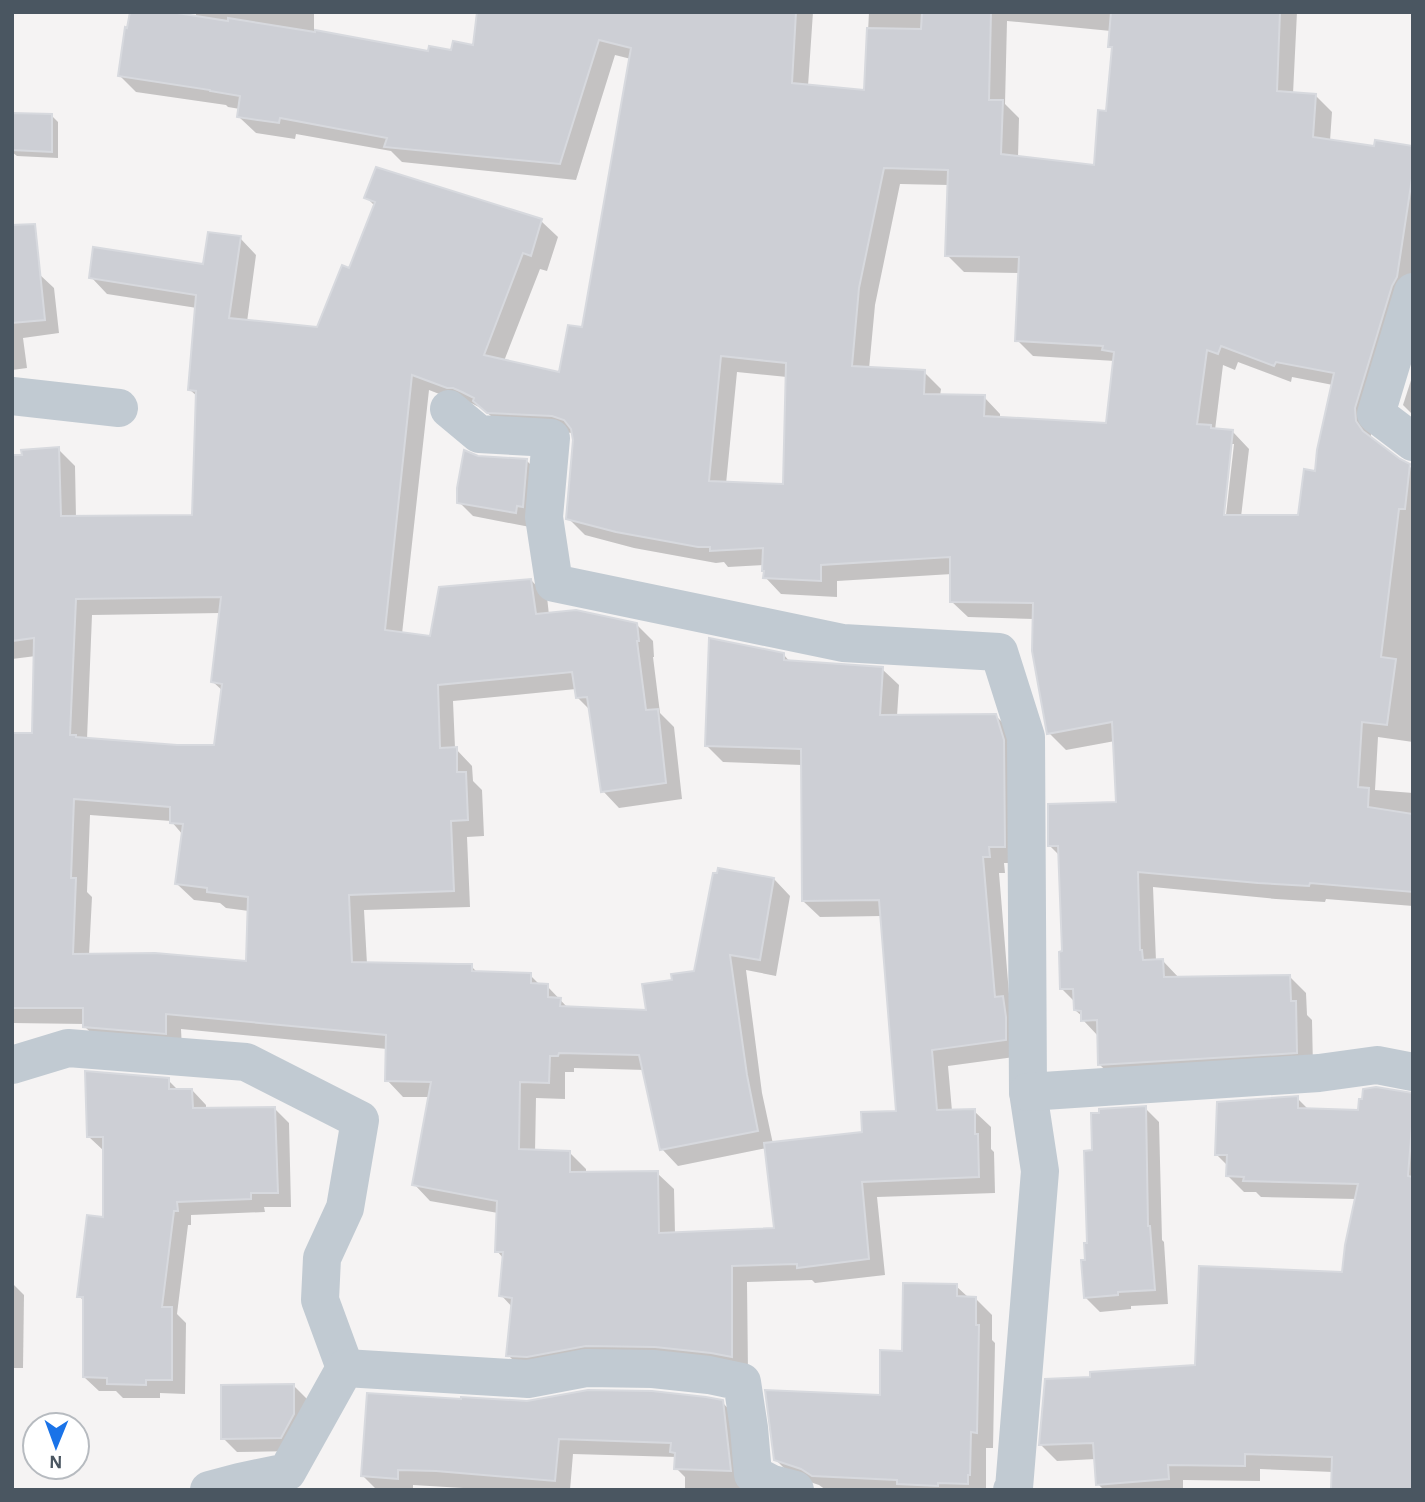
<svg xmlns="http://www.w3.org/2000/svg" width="1425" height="1502" font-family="'Alegreya Sans',sans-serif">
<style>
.shadow{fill:#0003;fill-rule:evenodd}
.building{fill:#cdcfd5;stroke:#d7d9de;stroke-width:2;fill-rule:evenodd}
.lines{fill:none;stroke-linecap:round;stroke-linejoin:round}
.minor{stroke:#c1cad2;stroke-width:38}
</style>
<rect width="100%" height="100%" fill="#f5f3f3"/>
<!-- shadow -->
<g class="shadow">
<path d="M196,12h118v19l116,22 22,-1 22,-5 5,-35h334l-5,74 57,6 4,-80h428l-4,82 23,2 16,16 -2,29 46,7 37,-1v148l-42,130v13l2,4 40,27v273l-35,-5 -3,53 38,3v113l-87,-7 -1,3 -49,-3 -123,-12 3,74h7l17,18 109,-3 17,17 1,22 5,5 1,48 -196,13 -17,-16 -1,-28 -16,-17v-3l-8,-7v-8l-14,-14 3,-35 -4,-97 -10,-10 68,-42 -3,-63 -49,9 -17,-17 -15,-114 -66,-2 -17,-16 1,-27 -115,7v16l-56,-3 -16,-17 -1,-12 -36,2 -4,-5 -8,1 -82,-15 -49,-13 -17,-17 7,-78 -2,-7 -67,-5 -25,-20 -10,-5 -6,1 -36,-14 -27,244 29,4 100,-58 16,17 2,18 87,9 17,17 1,16h-1l7,56 14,14 8,72 -63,9 -16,-17 -12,-80 -14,-14 -1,-8 -123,12 2,47 17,18 1,15 9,9 2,46 -17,1 3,70 -106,3 3,54 104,2 7,7 52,2 11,11h6l21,22 80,4 26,-30 22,-10 78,-93 16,17 -14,80 -30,-6 16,123 11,51 91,-10 33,-21 -15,-197 -62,1 -17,-16 -1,-136 -79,-3 -17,-17 78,-90 7,8 91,6 17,16 -2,31 98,-1 17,17 9,131h-17l1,10h-6l11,133 12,50 -74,10 4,45h22l17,16v22l3,3 1,41 -118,4 8,78 -70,8 -3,-3 -65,2 1,91 -223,-1 -17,-17 5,-47 -12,-13 3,-36 -7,-8 1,-38 -68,-12 -16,-17 16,-87h-27l-16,-17v-31l-206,-20 1,20 -80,-6 -17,-16v-3l-73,-1v-288h22l2,-79 -24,3v-202l46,-8 17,17 1,52 118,-2 4,-119 -8,-7 7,-82 -90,-14 -16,-17 114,-11 35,-28 16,17 -9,67 71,7 32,-59 25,-64 -9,-9 175,24 17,16 -11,34 -7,-2 -36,92 57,13 22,-45 48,-270 -16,-4 -39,125 -174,-18 -11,-11 -95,-17 -1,5 -39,-6 -17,-16 1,-8 -12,-2 -2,-2 -90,-13 -16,-16 76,-58zM1007,21l104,10 -2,15 5,5 -6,62 -13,54 -77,-9 1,-40 -14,-14zM900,184l49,1 -2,70 17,17 56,1 -3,67 16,16 82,5 -8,64 -107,-6v-5l-16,-17 -44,-1 1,-7 -17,-17 -55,-3 6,-64zM1238,362l53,20 1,-5 41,8 -16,88 -17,44h-59l8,-68 -16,-17 -18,-2 8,-65 12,5zM737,372l50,5 -3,109 -58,-2zM1230,444h4l-9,80 -4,-1zM221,613l-8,69 10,9 -8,56h-38l-90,-8 5,-124zM90,815l81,6 12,14 -6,49 17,16 26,3 6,5 23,3 -1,52 -159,-8 3,-58 -5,-5zM574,1068l71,2 17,79 16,17 89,-18 9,82 -101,4 -1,-45 -17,-16 -71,1v-5l-16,-16 -35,-1 1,-54 29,1v-27h9z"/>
<path d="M12,115h39l7,7v36l-41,-2 -5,-4z"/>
<path d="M39,274l15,14 5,45 -36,5 4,30 -15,2v-93z"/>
<path d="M1413,374v41l-10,-10z"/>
<path d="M477,458l49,2 15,15 -11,52 -57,-11 -14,-14z"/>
<path d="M168,1080l11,11 13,-1 14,15v5l69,-1 14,14 2,84h-27l1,5 -74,3v10h-3l-11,89 9,9 -1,71 -25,-1v5h-37l-7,-7h-17l-15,-14 1,-75 -6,-6 25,-77v-68l-15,-14z"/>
<path d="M1413,1095v395l-80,-18 -73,-3v12l-77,-1v10h-79l-6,-6 -2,-25 -39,2 -16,-16 51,-66 105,-13 147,-92 12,-75 -95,-2 -5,-5h-12l-16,-16v-10l-12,-12 81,-56 12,12 51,2z"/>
<path d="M1145,1108l14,14 3,118 2,2 4,62 -37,2v3l-31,3 -15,-15 9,-145z"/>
<path d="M12,1283l12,12 -1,73h-11z"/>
<path d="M956,1286l13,12 7,1 16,16v25l3,3 -2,105h-7v42h-160l-7,-5 -27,-9 -17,-17 106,-62 22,-44z"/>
<path d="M294,1386l14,14 -13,51 -58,1 -14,-14z"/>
<path d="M532,1402h190l15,16 9,72h-61v-13l-9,-9 1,-11 -104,-3 -3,36h-107v-2l-50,-3v5h-36l-14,-14z"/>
</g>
<!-- building -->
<g class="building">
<path d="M130,12h41l57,9v-3l87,14v-2l113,21 1,-5 22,4 2,-9 20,4 4,-33h319l-4,71 72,7 3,-62 54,1 1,-17h69l-2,88h14l-2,54 93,11 4,-55 8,1 6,-64h-4l3,-35h169l-3,79 39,3 -3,43 61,9 1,-6 38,6v26l-16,105 -5,9 -37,122 1,13 7,10 37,28 10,5 -5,45h-6l-18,148 15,2 -9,66 -25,-3 -4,65 11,1 -1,19 45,7v78l-103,-9 -1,3 -51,-3 -120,-11 2,78h2l1,10 20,-1 1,18 126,-2 1,26h5l1,52 -199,12 -1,-45 -16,1v-10l-7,-1 -1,-21h-13l-1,-37 3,-1 -4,-105h-10v-42l68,-2 -4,-80 -65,12 -15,-83 1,-48 -83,-1v-45l-129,8v16l-58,-3 1,-7h-2l1,-23 -53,3v-4h-12l-82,-15 -50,-13 7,-79 -2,-11 -7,-9 -12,-4 -65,-3 -14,-12 1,-3 -12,-6 -9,-4h-6l-35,-13 -27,255 45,6 9,-49 92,-8 5,35 40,-4 61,13 2,18h-2l9,69 12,-1 8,74 -65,9 -14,-95 -11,1 -4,-26 -134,13 2,63 17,-1v25h9l2,48 -17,1 3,70 -105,4 3,67 106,2h14v7l59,2v10l17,1v13l13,1 -1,8 86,4 -4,-26 30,-4 -1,-6 23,-3 19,-98h4l1,-5 56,10 -14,82 -30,-5 17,120 11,56 -98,19 -21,-95 -80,-2 -1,3h-8l-1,27 -29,-1 -1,67 51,2v21l88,-1 1,62 115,-5 -10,-85 98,-11 -1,-20 35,-1 -17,-211 -77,1 -1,-152 -96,-3 4,-108 75,15v7l99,7 -3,48 116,-1 8,26 1,107h-16l1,10h-7l12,140 8,-1 3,21v23l-74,10 5,60 38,-1v25h3l1,43 -117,5 7,77 -72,9v-4l-65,2v91l-21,-4 -56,-6 -69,-1 -59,11 -21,-1 6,-58 -13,-2 4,-44h-8l2,-51 -85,-16 19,-103 -46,-1 1,-46 -220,-21v20l-83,-7v-19h-71v-275h20l2,-95 -22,3v-186h10l-1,-5 38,-3 2,69 131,-1 4,-124 -8,-1 8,-95 -107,-17 4,-31 110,17 5,-32 33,4 -12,82 88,9 25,-62 7,3 26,-66 -11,-4 12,-31 166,52 -11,37 -8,-3 -39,102 75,17 9,-47 14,2 49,-279 -32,-8 -39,124 -176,-17 3,-9 -107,-20 -1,5 -42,-6 3,-21 -30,-5v-1l-92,-14 7,-49 2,1zM884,168l64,2 -3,86 74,1 -4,84 88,5 -1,4 12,2 -8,71 -122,-7 1,-21 -61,-1 1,-24 -73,-4 7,-78zM1221,346l53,20 2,-4 58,11 -17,77 -2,21 -11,-2 -6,46h-74l9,-85 -22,-2v-3l-14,-1 10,-74 11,4zM721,356l65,7 -3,121 -74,-3zM221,597l-10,85 11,2 -8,61h-37l-101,-8v-2h-6l6,-136zM74,799l96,8v16l13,1 -8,60 32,4v4l41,5 -2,64 -91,-8 -82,1 3,-76h-5z"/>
<path d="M12,113l40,1v38l-40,-2z"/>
<path d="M35,224l10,96 -33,3v-98z"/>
<path d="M464,450l14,6 49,3 -4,48 -6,-1 -1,7 -59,-10v-15z"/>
<path d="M85,1071l84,7v11h23l1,19 82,-1 3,86h-27v6l-74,3 1,9h-4l-12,96h10v73h-26v5l-39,-1v-6l-24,-1v-80h-6l10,-82 16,2v-80h-16z"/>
<path d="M1376,1087l37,6v21l-5,62 5,1v313h-82l1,-33 -87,-3v12l-77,-1 1,14 -73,6 -3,-42 -54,2 6,-66 45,-2v-5l105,-7 4,-99 143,6 3,-27 13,-61 -115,-3 1,-4 -18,-1 1,-21h-12l2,-53 81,-6v12l60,2 1,-11h3l1,-10z"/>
<path d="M1146,1106l2,120h2l5,64 -37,2v3l-34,3 -3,-38h4l-1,-17h3l-3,-92 8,-1 -1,-37h8v-4z"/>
<path d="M903,1283l54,1v12l19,1v28h3l-2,108 -6,-1 -1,43h-2v9l-30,-1v3l-41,-2v-4l-85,-4 -11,-7 -27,-9 -9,-70 115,5v-45l22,1z"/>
<path d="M294,1384v30l-13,24 -60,1v-54z"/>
<path d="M588,1390l64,1 54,6 17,3 8,71 -57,-2 1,-16 -5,-1 1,-9 -112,-4 -4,42 -119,-10 -38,-1v9l-37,-3 6,-83 94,6v-2l66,4z"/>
</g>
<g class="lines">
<!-- minor -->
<g class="minor">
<path d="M1413,292l-37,122 37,28"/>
<path d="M12,396l107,12"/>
<path d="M449,409l30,25 72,4 -7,79 10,66 289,60 156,9 27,85 2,355 12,79 -26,317 -2,2"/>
<path d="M12,1065l56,-17 178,14 114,58 -15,88 -23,50 -2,42 25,68"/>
<path d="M1028,1092l291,-19 58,-8 36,7"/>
<path d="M209,1490l30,-8 48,-10 58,-104 183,11 58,-11 67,1 56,6 33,7 7,46 4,46 19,10 23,6"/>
</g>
</g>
<!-- border -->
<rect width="1425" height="1502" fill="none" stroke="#4a5661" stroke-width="28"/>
<!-- north arrow -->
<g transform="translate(56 1446) rotate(181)"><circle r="33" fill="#ffffff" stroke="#b7bbc0" stroke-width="2"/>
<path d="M0-5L12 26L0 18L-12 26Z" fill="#1a73e8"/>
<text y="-10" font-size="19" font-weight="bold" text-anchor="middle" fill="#4a5661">N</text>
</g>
</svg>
